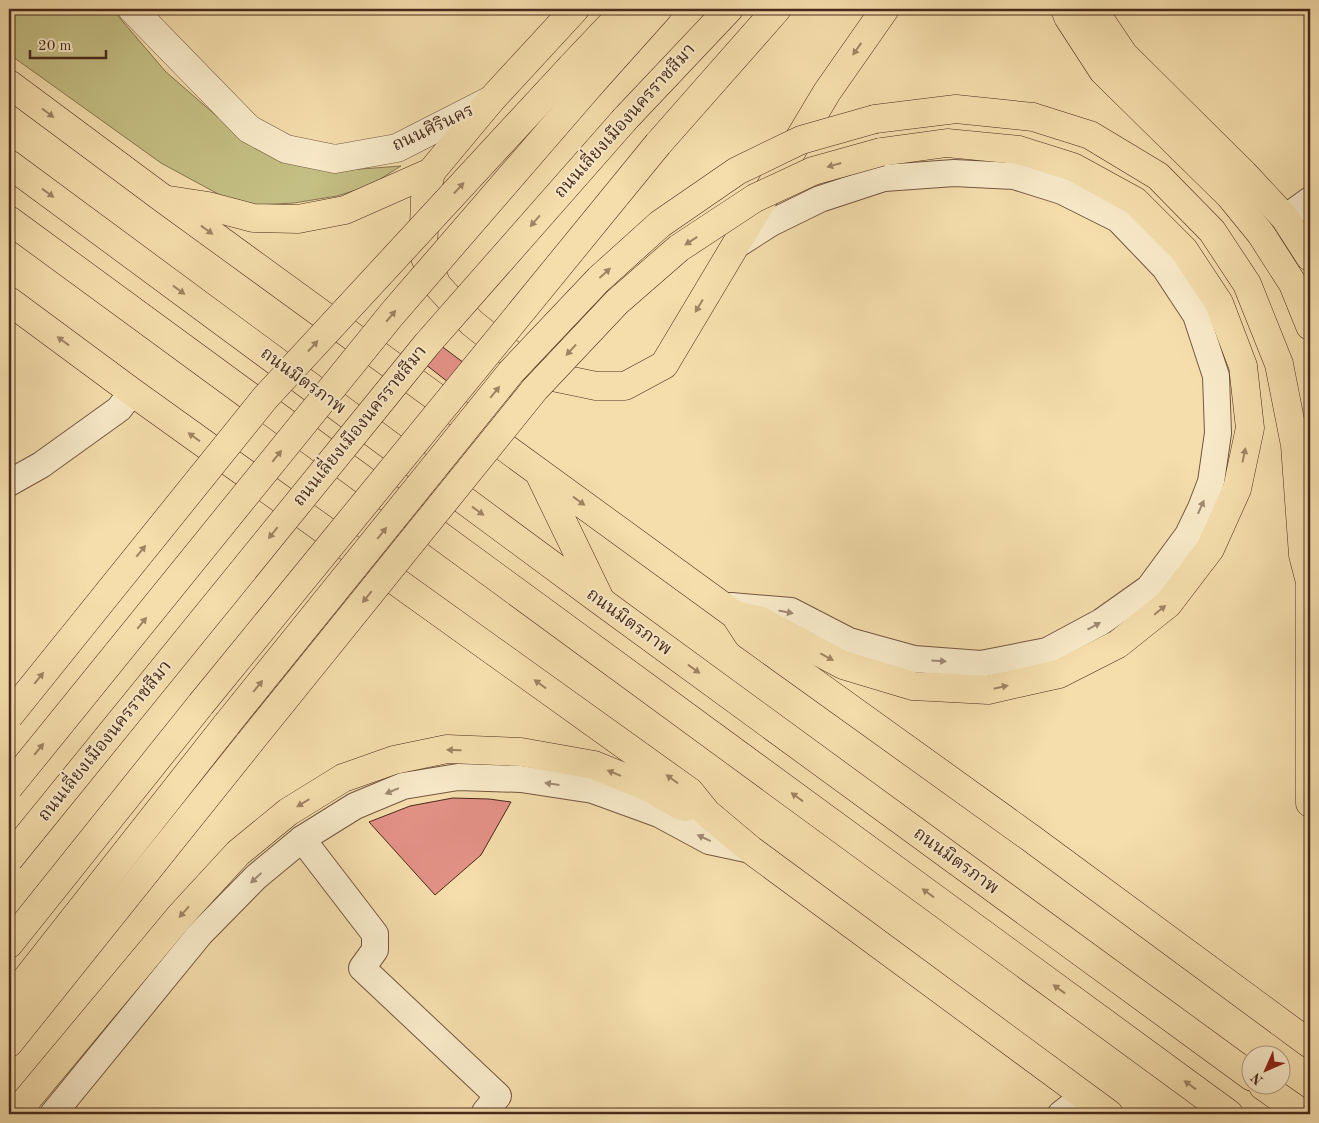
<svg xmlns="http://www.w3.org/2000/svg" width="1319" height="1123" font-family="'Old Standard TT','Noto Serif Thai',serif">
<style>
.green{fill:#c4bf84;stroke:#867450}
.building{fill:#e39186;stroke:#49291d}
.lines{fill:none;stroke-linecap:round;stroke-linejoin:round}
.minor-casing{stroke:#745641;stroke-width:28}
.tertiary-casing{stroke:#745641;stroke-width:29}
.trunk-casing{stroke:#49291d;stroke-width:29}
.minor{stroke:#f8eac9;stroke-width:26}
.tertiary{stroke:#f8eac9;stroke-width:28}
.trunk{stroke:#f5deac;stroke-width:28}
.trunk-bridge-casing{stroke:#49291d;stroke-width:29;stroke-linecap:butt}
.trunk-bridge{stroke:#f5deac;stroke-width:28}
.oneway{fill:#9f8464}
.oneway2{fill:#a08a73}
.labels{text-anchor:middle;dominant-baseline:central;stroke-width:4;stroke-linejoin:round;paint-order:stroke}
.street-label{font-size:18px;fill:#49291d;stroke:#f8eac9}
</style>
<rect width="100%" height="100%" fill="#f5deac"/>
<filter id="stains"><feTurbulence type="fractalNoise" baseFrequency=".004" numOctaves="4"/><feColorMatrix values="0 0 0 0 .2 0 0 0 0 .09 0 0 0 0 .02 0 0 0 .5 -.17"/></filter>
<radialGradient id="worn" r=".72"><stop offset=".6" stop-color="#630" stop-opacity="0"/><stop offset="1" stop-color="#630" stop-opacity=".3"/></radialGradient>
<!-- green -->
<path class="green" d="M9,9h103l54,63 76,66 93,33 66,-5 -32,20 -32,10 -43,7 -39,2 -35,-10 -59,-32 -152,-109z"/>
<!-- building -->
<g class="building">
<path d="M440,345l24,18 -16,19 -23,-18z"/>
<path d="M453,798l36,1 22,3 -30,53 -46,40 -66,-73 41,-16z"/>
</g>
<g class="lines">
<!-- minor casing -->
<g class="minor-casing">
<g id="minor">
<path d="M1285,218l25,-18"/>
<path d="M9,483l32,-18 78,-56 13,-17"/>
<path d="M731,606l60,5 58,30 65,18 67,5 66,-13 54,-29 48,-34 39,-53 13,-27 10,-26 7,-49 -2,-57 -20,-61 -31,-47 -47,-49 -56,-28 -48,-15 -60,-3 -70,5 -64,21 -49,24 -36,23"/>
<path d="M302,839l73,95v16l-13,18 136,128 -13,16"/>
<path d="M53,1114l147,-180 56,-57 46,-38 53,-33 48,-20 55,-9 63,2 72,11 66,24 50,27 42,9"/>
<path d="M1061,1114l23,-18"/>
</g>
</g>
<!-- tertiary casing -->
<g class="tertiary-casing">
<path id="tertiary" d="M132,9l117,120 37,20 49,10 62,-11 94,-48"/>
</g>
<!-- trunk casing -->
<g class="trunk-casing">
<g id="trunk">
<path d="M1065,9l3,8 35,54 127,125 31,38 32,50 17,42"/>
<path d="M1093,9l31,46 120,119 41,44 25,39"/>
<path d="M571,67l55,-58"/>
<path d="M9,84l156,116 570,415 13,20 284,204 278,205"/>
<path d="M590,85l68,-76"/>
<path d="M625,119l104,-110"/>
<path d="M875,119l81,-10 77,8 57,18 68,41 54,55 35,53 32,80 16,81 8,110 7,27v221"/>
<path d="M658,144l119,-135"/>
<path d="M9,164l593,438 650,475"/>
<path d="M431,172l-6,27 -2,54 14,32 35,38 39,31 42,23 43,9h29l39,-21 163,-273 58,-83"/>
<path d="M169,200l39,6 45,12 45,1 47,-9 86,-38 60,-72 84,-91"/>
<path d="M9,220l1220,894"/>
<path d="M9,301l123,91 558,400 17,21 44,37 358,264"/>
<path d="M539,473l61,126"/>
<path d="M735,615l26,6 82,44 70,21 75,4 71,-16 59,-30 50,-40 42,-55 27,-60 13,-61 -7,-62 -24,-63 -35,-53 -49,-49 -62,-34 -54,-17 -72,-7 -66,9"/>
<path d="M9,944l192,-240"/>
<path d="M9,1001l218,-277"/>
<path d="M9,1043l241,-301"/>
<path d="M1263,1086l40,28"/>
<path d="M15,1114l165,-198 58,-63 50,-41 55,-34 51,-18 53,-11 74,3 73,13 54,22 31,18 7,2"/>
</g>
</g>
<!-- minor -->
<use href="#minor" class="minor"/>
<!-- tertiary -->
<use href="#tertiary" class="tertiary"/>
<!-- trunk -->
<use href="#trunk" class="trunk"/>
<!-- trunk-bridge casing -->
<g class="trunk-bridge-casing">
<g id="trunk-bridge">
<path d="M201,704l457,-560"/>
<path d="M9,716l256,-318 306,-331"/>
<path d="M227,724l284,-352 88,-93 61,-55 77,-53 64,-31 74,-21"/>
<path d="M250,742l285,-353 82,-87 62,-54 76,-50 58,-27 68,-19"/>
<path d="M9,787l383,-473 198,-229"/>
<path d="M9,859l418,-515 198,-225"/>
</g>
</g>
<!-- trunk-bridge -->
<use href="#trunk-bridge" class="trunk-bridge"/>
</g>
<!-- one-way arrows -->
<defs><path id="oneway-solid" d="M-6-.8H1V-3.2L6.5 0L1 3.2V.8H-6Z" transform="scale(1.25)"/></defs>
<g class="oneway">
<use href="#oneway-solid" transform="translate(857 49) rotate(125)"/>
<use href="#oneway-solid" transform="translate(48 113) rotate(37)"/>
<use href="#oneway-solid" transform="translate(834 165) rotate(164)"/>
<use href="#oneway-solid" transform="translate(459 188) rotate(-47)"/>
<use href="#oneway-solid" transform="translate(48 193) rotate(36)"/>
<use href="#oneway-solid" transform="translate(535 221) rotate(131)"/>
<use href="#oneway-solid" transform="translate(207 230) rotate(36)"/>
<use href="#oneway-solid" transform="translate(691 241) rotate(147)"/>
<use href="#oneway-solid" transform="translate(605 273) rotate(-42)"/>
<use href="#oneway-solid" transform="translate(179 290) rotate(36)"/>
<use href="#oneway-solid" transform="translate(699 306) rotate(121)"/>
<use href="#oneway-solid" transform="translate(391 316) rotate(-50)"/>
<use href="#oneway-solid" transform="translate(63 341) rotate(-144)"/>
<use href="#oneway-solid" transform="translate(313 346) rotate(-47)"/>
<use href="#oneway-solid" transform="translate(571 350) rotate(133)"/>
<use href="#oneway-solid" transform="translate(495 392) rotate(-51)"/>
<use href="#oneway-solid" transform="translate(194 437) rotate(-144)"/>
<use href="#oneway-solid" transform="translate(1244 455) rotate(-78)"/>
<use href="#oneway-solid" transform="translate(277 456) rotate(-51)"/>
<use href="#oneway-solid" transform="translate(579 501) rotate(36)"/>
<use href="#oneway-solid" transform="translate(478 511) rotate(36)"/>
<use href="#oneway-solid" transform="translate(273 533) rotate(129)"/>
<use href="#oneway-solid" transform="translate(382 533) rotate(-51)"/>
<use href="#oneway-solid" transform="translate(141 551) rotate(-51)"/>
<use href="#oneway-solid" transform="translate(367 597) rotate(129)"/>
<use href="#oneway-solid" transform="translate(1160 610) rotate(-39)"/>
<use href="#oneway-solid" transform="translate(142 623) rotate(-51)"/>
<use href="#oneway-solid" transform="translate(827 657) rotate(28)"/>
<use href="#oneway-solid" transform="translate(694 669) rotate(36)"/>
<use href="#oneway-solid" transform="translate(39 678) rotate(-51)"/>
<use href="#oneway-solid" transform="translate(540 684) rotate(-144)"/>
<use href="#oneway-solid" transform="translate(258 686) rotate(-51)"/>
<use href="#oneway-solid" transform="translate(1001 687) rotate(-13)"/>
<use href="#oneway-solid" transform="translate(39 749) rotate(-51)"/>
<use href="#oneway-solid" transform="translate(454 750) rotate(-179)"/>
<use href="#oneway-solid" transform="translate(614 773) rotate(-158)"/>
<use href="#oneway-solid" transform="translate(672 779) rotate(-144)"/>
<use href="#oneway-solid" transform="translate(797 797) rotate(-144)"/>
<use href="#oneway-solid" transform="translate(303 803) rotate(149)"/>
<use href="#oneway-solid" transform="translate(928 893) rotate(-144)"/>
<use href="#oneway-solid" transform="translate(184 912) rotate(132)"/>
<use href="#oneway-solid" transform="translate(1059 989) rotate(-144)"/>
<use href="#oneway-solid" transform="translate(1190 1085) rotate(-144)"/>
</g>
<g class="oneway2">
<use href="#oneway-solid" transform="translate(1201 507) rotate(-66)"/>
<use href="#oneway-solid" transform="translate(786 612) rotate(11)"/>
<use href="#oneway-solid" transform="translate(1094 626) rotate(-29)"/>
<use href="#oneway-solid" transform="translate(939 661) rotate(4)"/>
<use href="#oneway-solid" transform="translate(552 784) rotate(-172)"/>
<use href="#oneway-solid" transform="translate(392 791) rotate(157)"/>
<use href="#oneway-solid" transform="translate(704 838) rotate(-155)"/>
<use href="#oneway-solid" transform="translate(256 878) rotate(137)"/>
</g>
<g class="labels">
<!-- street labels -->
<g class="street-label">
<text transform="translate(625 121) rotate(-48)">ถนนเลี่ยงเมืองนครราชสีมา</text>
<text transform="translate(433 128) rotate(-25)">ถนนศิรินคร</text>
<text transform="translate(303 381) rotate(36)">ถนนมิตรภาพ</text>
<text transform="translate(360 426) rotate(-51)">ถนนเลี่ยงเมืองนครราชสีมา</text>
<text transform="translate(629 622) rotate(36)">ถนนมิตรภาพ</text>
<text transform="translate(105 741) rotate(-51)">ถนนเลี่ยงเมืองนครราชสีมา</text>
<text transform="translate(956 861) rotate(36)">ถนนมิตรภาพ</text>
</g>
</g>
<!-- margin -->
<rect width="1319" height="1123" fill="none" stroke="#f5deac" stroke-width="30"/>
<rect x="10" y="10" width="1299" height="1103" fill="none" stroke="#49291d" stroke-width="2.5"/>
<rect x="15" y="15" width="1289" height="1093" fill="none" stroke="#49291d"/>
<!-- north arrow -->
<g transform="translate(1266 1070) rotate(225)"><circle r="24" fill="#f8eac9" stroke="#b29d84"/>
<path d="M0-4L9 19L0 12L-9 19Z" fill="#8f2418"/>
<text y="-8" font-size="14" font-weight="bold" text-anchor="middle" fill="#49291d">N</text>
</g>
<!-- scale -->
<path d="M30 50v8h76v-8" fill="none" stroke="#49291d" stroke-width="2.5"/>
<text x="38" y="50" font-size="15" fill="#49291d" stroke="#f8eac9" stroke-width="4" paint-order="stroke">20 m</text>
<rect width="100%" height="100%" filter="url(#stains)"/>
<rect width="100%" height="100%" fill="url(#worn)"/>
</svg>
